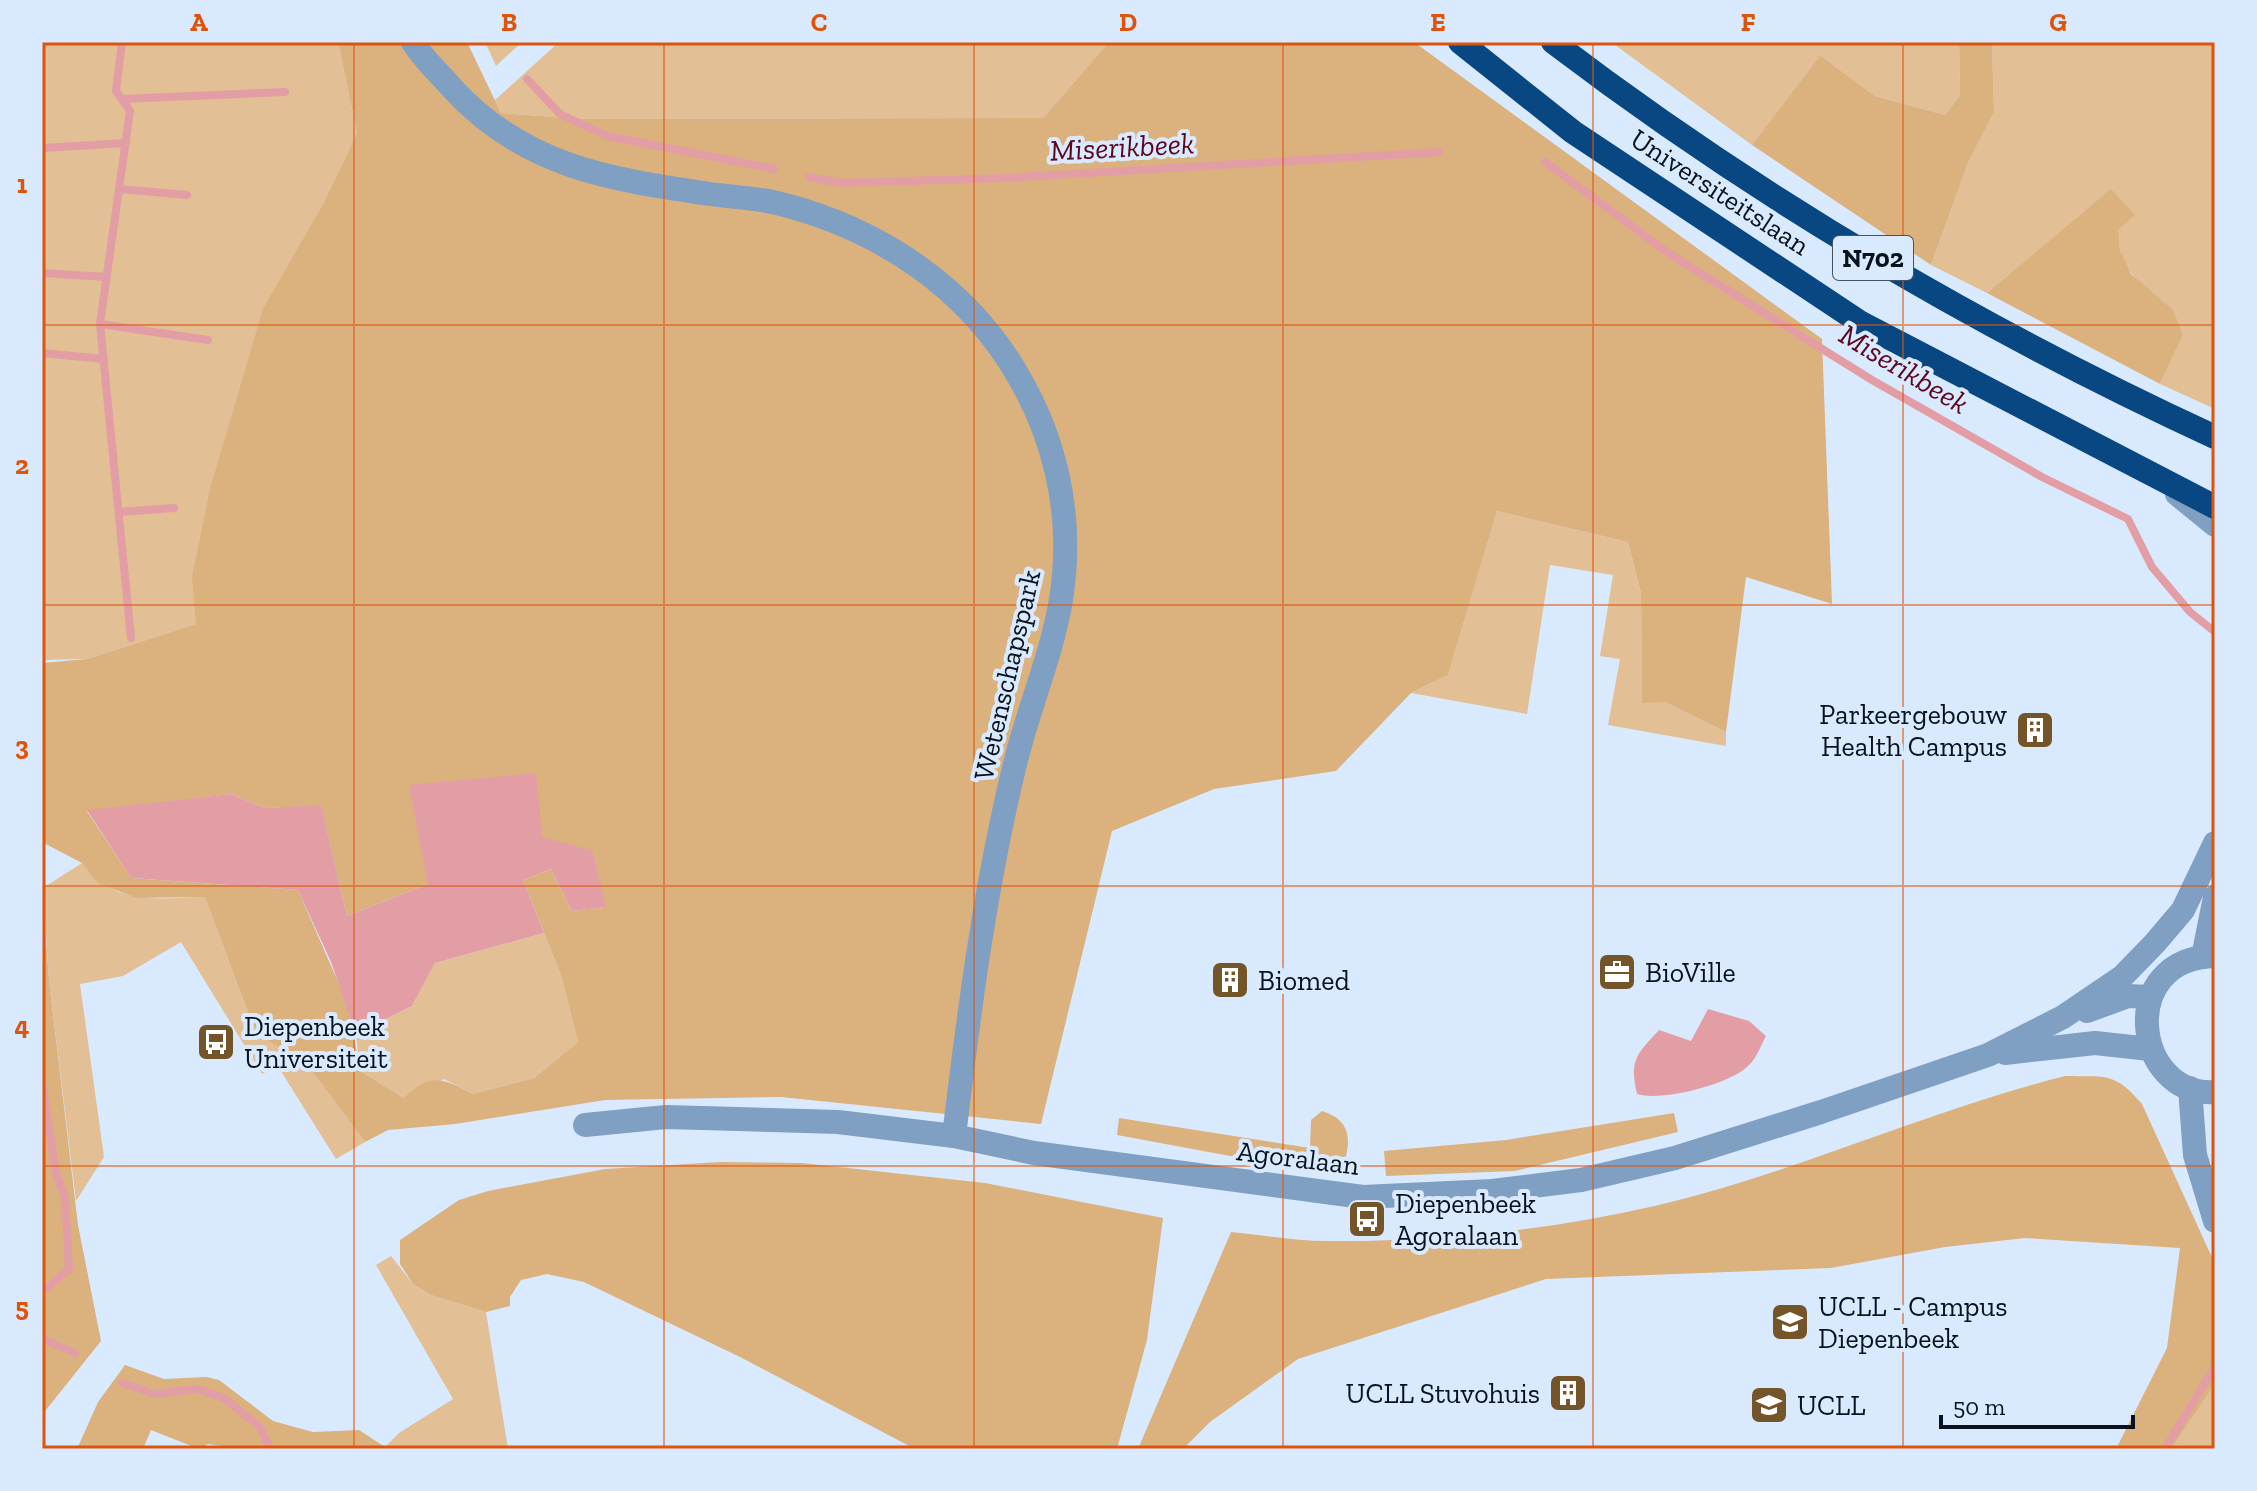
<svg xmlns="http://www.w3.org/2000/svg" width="2257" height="1491" font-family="'Zilla Slab',serif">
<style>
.green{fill:#e2bf94}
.forest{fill:#dbb17e;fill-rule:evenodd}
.water{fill:#e39ea5}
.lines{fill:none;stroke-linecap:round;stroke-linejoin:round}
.stream{stroke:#e39ea5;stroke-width:8}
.street{stroke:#7f9fc3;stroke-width:24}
.highway{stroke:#084782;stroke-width:24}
.grid{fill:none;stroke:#dd550d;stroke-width:2;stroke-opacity:0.55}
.labels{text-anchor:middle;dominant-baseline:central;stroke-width:8;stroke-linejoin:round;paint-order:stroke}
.shield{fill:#daeafe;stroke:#485360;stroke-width:2}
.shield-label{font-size:26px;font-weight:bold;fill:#09121d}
.street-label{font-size:28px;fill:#09121d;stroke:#daeafe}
.poi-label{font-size:28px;fill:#09121d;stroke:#daeafe;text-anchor:start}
.water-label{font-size:30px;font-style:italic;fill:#5a071f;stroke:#daeafe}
.neatline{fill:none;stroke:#dd550d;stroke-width:3}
.grid-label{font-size:26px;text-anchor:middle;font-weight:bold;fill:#dd550d}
</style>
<rect width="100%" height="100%" fill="#daeafe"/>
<!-- green -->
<g class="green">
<path d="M42,42h296l19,91 -36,75 -125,416 -109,35 -43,1 -2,-4z"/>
<path d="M485,42h37l-26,24z"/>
<path d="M559,42h550l-66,76 -464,1 -78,-6 -6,-13z"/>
<path d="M1611,42h348l1,53 -15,20 -70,-19 -55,-39 -68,88z"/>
<path d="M1992,42h223v367l-55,-25 23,-49c-15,-39 -30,-34 -51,-61 -18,-22 -16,-58 -20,-85l-125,104 -56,-28 37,-102 26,-51z"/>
<path d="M1497,511l131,31 13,51 1,109h23l61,30v14l-118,-21 12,-66 -20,-3 13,-81 -63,-10 -23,149 -116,-21 37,-18z"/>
<path d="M82,863c36,44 71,35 123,34l47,126 54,40 59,79 -29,17 -59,-94 -15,9 -81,-132 -58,34 -43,8 24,173 -28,44 -27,-221 -6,-92z"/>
<path d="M544,933l18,45 16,64 -44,36 -61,16 -29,-15 -40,19 -44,-27 -4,-37 56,-28 23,-43z"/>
<path d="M391,1256l22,28 18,11 55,17 22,137 -122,-3 13,-13 54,-34 -77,-134z"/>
<path d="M2215,1384v65h-44z"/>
</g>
<!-- forest -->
<g class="forest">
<path d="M338,42h129l34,71 78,6 464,-1 66,-76h305l408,297 10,265 -86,-27 -20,155 -61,-30 -23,1 -1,-110 -13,-51 -131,-31 -49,164 -37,18 -75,78 -122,18 -102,42 -71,293 -260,-27 -176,3 -150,24 -67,6 -23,12 -59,-79 -42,-25 -12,-15 -47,-126 -69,1 -38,-15 -16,-20 -40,-21v-179l45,-4 109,-35 -4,-47 18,-88 53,-180 58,-101 36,-75zM231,794l34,14 56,-2 26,110 81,-32 165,-33 12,56 -33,4 -21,-42 -28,11 39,98 16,64 -44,36 -61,16c-31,-16 -42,-22 -69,4l-44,-27 -11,-64 -51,-117 -167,-12 -44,-67z"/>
<path d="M1959,42h33l2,70 -26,51 -37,102 -179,-120 68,-89 55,40 70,19 15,-20z"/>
<path d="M2111,189l24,26 -17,15 2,20 11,24 42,36 10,25 -23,49 -173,-91z"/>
<path d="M42,886l7,94 29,245 23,116 -59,74z"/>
<path d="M2065,1076c41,1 49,-5 77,28l73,160v120l-44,65h-55l51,-101 13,-100 -155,-10 -80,9 -114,21 -285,11 -248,80 -88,63 -23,23 3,4h-52l93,-217c32,3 65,9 97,9 110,1 223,-11 331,-36 138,-33 269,-94 406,-129z"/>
<path d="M1322,1111c35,11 28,38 17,65l-222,-41 2,-17 191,30 1,-28z"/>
<path d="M1674,1113l4,19 -163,39 -129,5 -2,-25 122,-11z"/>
<path d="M720,1162l82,1 183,20 178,35 -16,122 -30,109h-202l-175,-92 -156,-75 -37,-8 -26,6 -11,17v9l-24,6 -55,-17 -18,-11 -13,-20v-24l59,-40 29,-9 117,-22z"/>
<path d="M125,1365l39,14 42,-2 13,3 54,41 40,11 46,-2 29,19h-143l-37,-5 -9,5 -48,-19 -8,19h-66l21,-47z"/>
</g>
<!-- water -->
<g class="water">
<path d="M536,773l6,64 51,14 13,56 -34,4 -21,-42 -28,11 21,53 -109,30 -23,43 -56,28 -25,-72 -33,-72 -167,-12 -44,-68 144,-16 34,14 56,-3 26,111 81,-32 -19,-99z"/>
<path d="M1708,1009l41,12 17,15c-5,9 -9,21 -16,28 -17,20 -89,38 -113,30 -8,-34 0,-40 22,-64l32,11z"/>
</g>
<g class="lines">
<!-- stream -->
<g class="stream">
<path d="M122,42l-6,49 14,20 -30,213 31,314"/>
<path d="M527,79l33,35 47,22 167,33"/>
<path d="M122,99l163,-7"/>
<path d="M42,148l84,-5"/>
<path d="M1545,162l123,91 204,127 170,97 86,42 24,48 38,45 25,20"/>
<path d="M809,177l32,6 164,-5 434,-26"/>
<path d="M119,189l68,6"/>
<path d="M42,273l65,4"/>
<path d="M100,324l108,16"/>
<path d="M42,353l62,6"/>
<path d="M119,512l55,-4"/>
<path d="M42,1082l14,91 9,24 4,72 -21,18 -6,-2"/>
<path d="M42,1339l33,14"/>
<path d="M122,1383l33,11 42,-5 27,9 36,29 10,22"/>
<path d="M2165,1449l50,-83"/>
</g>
<!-- street -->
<g class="street">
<path d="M413,42c10,17 26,31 39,46 72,79 157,91 258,106 22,3 46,4 67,9 102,25 192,85 243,176 34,59 50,127 44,196 -5,65 -34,126 -49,189 -30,122 -46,248 -61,372"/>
<path d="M2177,494l38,31"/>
<path d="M2215,956c-100,2 -81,142 0,136"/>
<path d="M2203,957l12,-60"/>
<path d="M2087,1011l41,-15 22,1"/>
<path d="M2005,1053l90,-10 55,6"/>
<path d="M2190,1088l5,67 20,66"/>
<path d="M585,1125l81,-8 172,5 116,14 80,17 329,44 129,-6 89,-11 94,-22 146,-46 167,-57 75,-38 59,-40 33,-34 28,-33 32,-67"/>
</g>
<!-- highway -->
<g class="highway">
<path d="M1460,42l113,90 288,191 354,184"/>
<path d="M1553,42c205,156 428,287 662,395"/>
</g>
</g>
<!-- grid -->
<path class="grid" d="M354,42v1407M664,42v1407M974,42v1407M1283,42v1407M1593,42v1407M1903,42v1407M42,325h2173M42,605h2173M42,886h2173M42,1166h2173"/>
<!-- icons -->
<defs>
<g id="building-square" transform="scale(2)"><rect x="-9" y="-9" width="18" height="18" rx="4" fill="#74552a" stroke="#daeafe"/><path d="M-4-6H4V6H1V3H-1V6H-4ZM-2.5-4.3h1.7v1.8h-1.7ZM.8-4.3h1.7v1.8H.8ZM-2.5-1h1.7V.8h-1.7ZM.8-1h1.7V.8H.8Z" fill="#fff"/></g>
<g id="office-square" transform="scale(2)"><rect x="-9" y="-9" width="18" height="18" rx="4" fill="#74552a" stroke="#daeafe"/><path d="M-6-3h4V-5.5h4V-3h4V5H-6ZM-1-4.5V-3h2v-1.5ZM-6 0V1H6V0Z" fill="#fff"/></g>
<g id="bus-square" transform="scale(2)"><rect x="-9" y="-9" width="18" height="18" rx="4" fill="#74552a" stroke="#daeafe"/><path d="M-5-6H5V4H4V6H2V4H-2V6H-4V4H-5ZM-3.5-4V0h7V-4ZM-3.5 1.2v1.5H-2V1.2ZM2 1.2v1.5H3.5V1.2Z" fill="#fff"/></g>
<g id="university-square" transform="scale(2)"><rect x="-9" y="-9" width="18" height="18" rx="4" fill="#74552a" stroke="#daeafe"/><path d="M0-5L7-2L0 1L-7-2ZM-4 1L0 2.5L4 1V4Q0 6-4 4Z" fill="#fff"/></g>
</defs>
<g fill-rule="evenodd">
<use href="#building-square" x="2035" y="730"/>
<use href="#office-square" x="1617" y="972"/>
<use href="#building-square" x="1230" y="980"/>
<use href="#bus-square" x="216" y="1042"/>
<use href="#bus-square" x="1367" y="1219"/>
<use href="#university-square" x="1790" y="1322"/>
<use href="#building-square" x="1568" y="1393"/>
<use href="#university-square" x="1769" y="1405"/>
</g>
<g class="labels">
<!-- shield labels -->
<rect class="shield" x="1833" y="236" width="80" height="44" rx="6"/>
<g class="shield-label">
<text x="1873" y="258">N702</text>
</g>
<!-- street labels -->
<g class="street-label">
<text transform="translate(1720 192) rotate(33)">Universiteitslaan</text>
<text transform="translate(1007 675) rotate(-77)">Wetenschapspark</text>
<text transform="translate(1298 1158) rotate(7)">Agoralaan</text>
</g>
<!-- poi labels -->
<g class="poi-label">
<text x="2007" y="714" text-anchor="end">Parkeergebouw<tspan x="2007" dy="32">Health Campus</tspan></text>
<text x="1645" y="972">BioVille</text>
<text x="1258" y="980">Biomed</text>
<text x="244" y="1026">Diepenbeek<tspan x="244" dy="32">Universiteit</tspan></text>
<text x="1395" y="1203">Diepenbeek<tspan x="1395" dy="32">Agoralaan</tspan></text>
<text x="1818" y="1306">UCLL - Campus<tspan x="1818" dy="32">Diepenbeek</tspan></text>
<text x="1540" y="1393" text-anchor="end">UCLL Stuvohuis</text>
<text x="1797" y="1405">UCLL</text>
</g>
<!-- water labels -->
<g class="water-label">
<text transform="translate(1122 147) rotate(-3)">Miserikbeek</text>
<text transform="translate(1904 369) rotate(31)">Miserikbeek</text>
</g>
</g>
<!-- border -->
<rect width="2257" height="1491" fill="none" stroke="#daeafe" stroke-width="88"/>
<!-- scale -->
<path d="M1941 1415v12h192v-12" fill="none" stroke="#09121d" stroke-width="4"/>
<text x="1953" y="1415" font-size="24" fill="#09121d" stroke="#daeafe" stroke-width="6" paint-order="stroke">50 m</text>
<rect x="44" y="44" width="2169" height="1403" class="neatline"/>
<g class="grid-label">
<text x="199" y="31">A</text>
<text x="509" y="31">B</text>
<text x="819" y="31">C</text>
<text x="1128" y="31">D</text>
<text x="1438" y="31">E</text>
<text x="1748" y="31">F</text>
<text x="2058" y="31">G</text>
<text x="22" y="193">1</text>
<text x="22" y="474">2</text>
<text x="22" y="755">3</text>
<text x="22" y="1035">4</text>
<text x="22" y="1316">5</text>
</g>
</svg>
